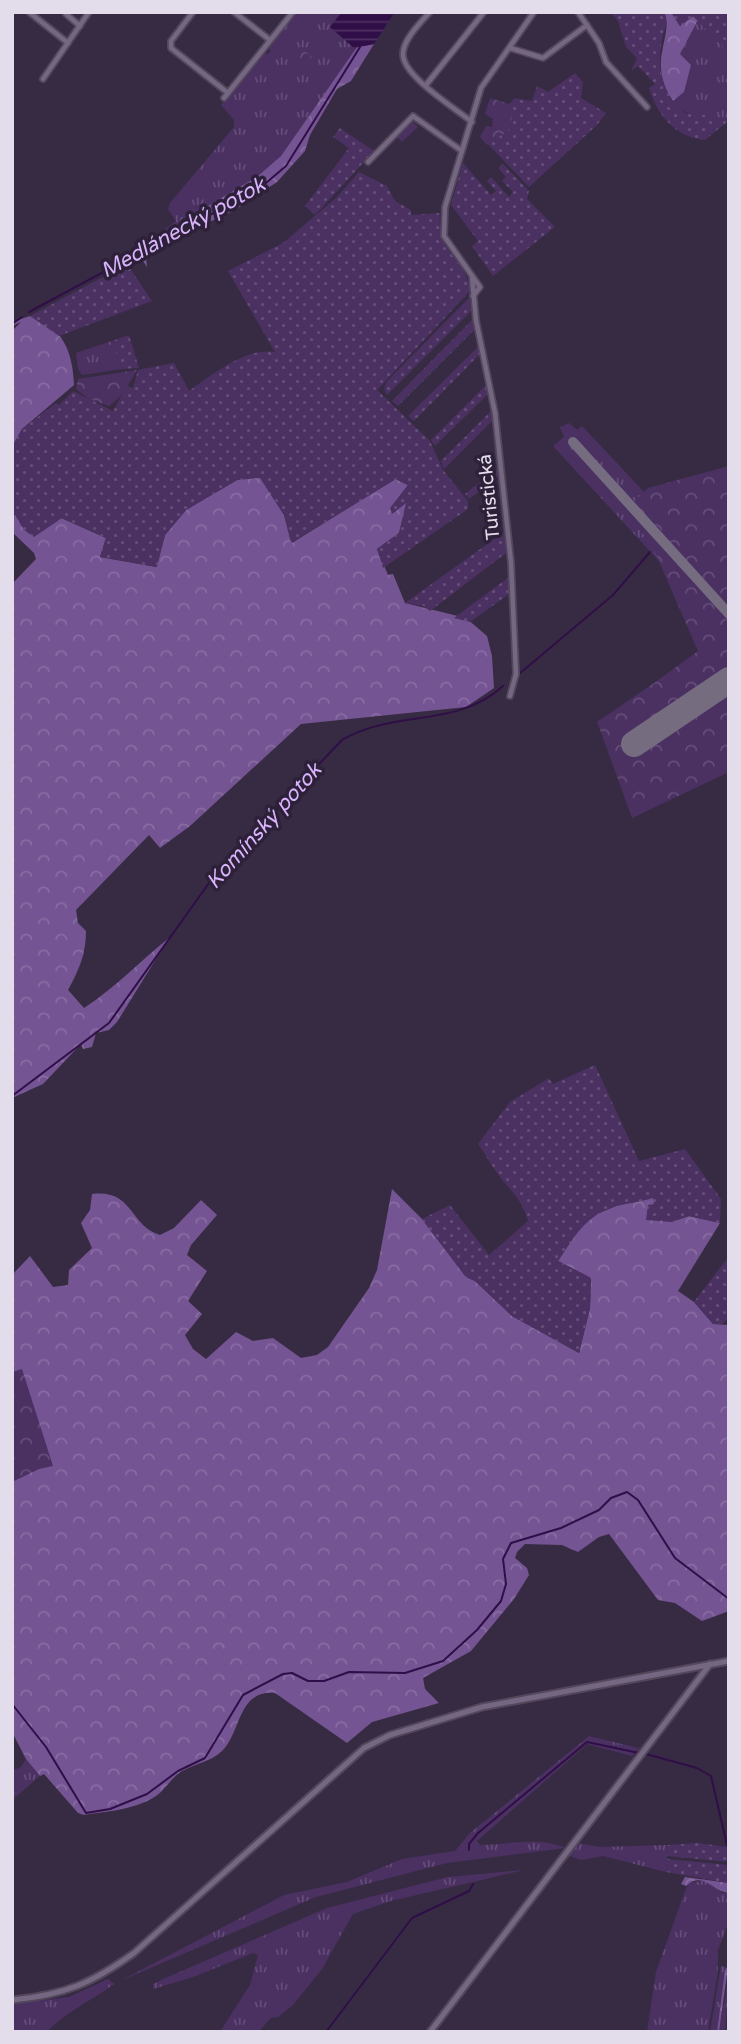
<svg xmlns="http://www.w3.org/2000/svg" width="741" height="2044" font-family="'Varela Round',sans-serif">
<style>
.grass{fill:url(#grass-tufts)}
.forest{fill:url(#forest-crowns)}
.park{fill:url(#park-crowns)}
.garden{fill:url(#garden-dots)}
.pitch{fill:#4b3062}
.water{fill:url(#water-rules)}
.lines{fill:none;stroke-linecap:round;stroke-linejoin:round}
.stream{stroke:#300e47;stroke-width:2}
.taxiway{stroke:#766c80;stroke-width:10}
.runway{stroke:#766c80;stroke-width:26}
.minor-casing{stroke:#52475b;stroke-width:8}
.tertiary-casing{stroke:#52475b;stroke-width:9}
.minor{stroke:#756782;stroke-width:4.5}
.tertiary{stroke:#756782;stroke-width:5}
.labels{text-anchor:middle;dominant-baseline:central;stroke-width:7;stroke-linejoin:round;paint-order:stroke}
.street-label{font-size:19px;fill:#e3dceb;stroke:#2d2139}
.water-label{font-size:21px;font-style:italic;fill:#d9b4fc;stroke:#2d2139}
</style>
<defs>
<pattern id="grass-tufts" width="24" height="20" patternUnits="userSpaceOnUse" patternTransform="scale(1.75)"><rect width="24" height="20" fill="#4b3062"/><path d="M3 7l-1-3M5 7V3M7 7l1-3M15 17l-1-3M17 17v-4M19 17l1-3" fill="none" stroke="#654d79"/></pattern>
<pattern id="forest-crowns" width="20" height="18" patternUnits="userSpaceOnUse" patternTransform="scale(1.75)"><rect width="20" height="18" fill="#755493"/><path d="M2 6a3 3 0 1 1 6 0M12 15a3 3 0 1 1 6 0" fill="none" stroke="#886ca2"/></pattern>
<pattern id="park-crowns" width="20" height="18" patternUnits="userSpaceOnUse" patternTransform="scale(1.75)"><rect width="20" height="18" fill="#4b3062"/><path d="M2 6a3 3 0 1 1 6 0M12 15a3 3 0 1 1 6 0" fill="none" stroke="#654d79"/></pattern>
<pattern id="garden-dots" width="8" height="8" patternUnits="userSpaceOnUse" patternTransform="scale(1.75)"><rect width="8" height="8" fill="#4b3062"/><path d="M2 2h.1M6 6h.1" fill="none" stroke="#654d79" stroke-width="1.8" stroke-linecap="round"/></pattern>
<pattern id="water-rules" width="6" height="5" patternUnits="userSpaceOnUse" patternTransform="scale(1.75)"><rect width="6" height="5" fill="#300e47"/><path d="M0 2.5h6" fill="none" stroke="#4e3062"/></pattern>
</defs>
<rect width="100%" height="100%" fill="#372b43"/>
<!-- grass -->
<g class="grass">
<path d="M297,12h45l-12,15 26,22 -75,107 -23,21 -102,59 20,-15 -8,-12 2,-6 64,-76v-7l-13,-15 44,-52 3,1 3,-3 -3,-3z"/>
<path d="M698,20l31,33 -2,69c-23,-10 -36,0 -54,-21l11,-9 3,-21 -7,-17z"/>
<path d="M112,341l10,28 -40,6 -4,-6 -2,-16z"/>
<path d="M569,423l8,7 5,-4 147,156v136l-103,69 -29,-65 129,-88 -173,-188 11,-9 -4,-10z"/>
<path d="M589,1736l49,12 3,-2 -9,10 -45,-12 -110,97 3,4c26,0 61,-9 85,3l-118,15 -131,34 -196,84 164,-86 63,-13 55,-23 53,-8 15,-18z"/>
<path d="M26,1759l14,17 -28,24v-29l9,-4z"/>
<path d="M577,1843l23,4 68,-2 -2,27 -63,-16 -22,4 -14,-5z"/>
<path d="M524,1870l-133,31 -38,13 -31,55 -29,36 -15,12 -7,1 -13,14h-38l30,-47 8,-30 -5,-2 -60,24 -40,12v-5l8,-4 166,-72 121,-31z"/>
<path d="M703,1881l9,3 10,9h7v28l-11,29v21l-10,61h-61l9,-60 32,-89z"/>
<path d="M721,1966l8,2 -4,2 -8,62h-7z"/>
<path d="M729,1975l-4,57h-6z"/>
<path d="M108,1979l6,5c-21,16 -51,29 -67,48h-35v-28l57,-7z"/>
</g>
<!-- forest -->
<g class="forest">
<path d="M664,12h7l9,14 13,-10 5,4 -18,34 11,11 -7,27 -11,9c-27,-40 2,-66 -9,-89z"/>
<path d="M374,44l-23,37 -14,8 -27,46 -5,16 -28,31 -42,28 -85,40 -4,7 1,10 -6,-9 -10,6 -7,-8 134,-80 23,-20 76,-109z"/>
<path d="M30,316c34,11 43,38 44,69l-52,44 -10,18v-116l9,-9 -9,4v-4z"/>
<path d="M260,477l24,38 8,28 103,-64 13,6 -17,23 2,5 14,-11 -8,31 -22,16 11,26 5,-1 12,29 61,15 21,18 5,20 2,32 -28,19 -165,17 -111,102 -30,22 -11,-13 -73,75 2,13 8,8c0,23 -7,39 -18,59l16,18c31,-20 56,-47 85,-70l-52,84 -8,8 -13,3 -4,14 -9,2 -2,-5 -38,40 -31,14v-514l24,-25 -2,-6 -22,-21v-22l2,5 47,3 45,20 -6,19 56,10 9,-32 21,-25 51,-30z"/>
<path d="M392,1189l30,30 44,58 9,4 37,35 67,37 11,-45 1,-30 -33,-17 21,-32 16,-14 21,-9 38,-9 1,7 16,18 18,-6 31,7 -42,68 16,11 19,22 16,1v286l-27,10 -27,-18 -17,-3 -49,-66 -10,3 -21,15 -16,-7 -37,-1 -8,8 -2,6 12,10 2,7 -15,24 -43,52 -48,27 2,11 14,14 -67,19 -25,21 -72,-50c-38,-3 -33,38 -53,58 -12,11 -25,12 -38,19 -11,5 -18,19 -28,26 -21,14 -48,15 -72,19l-6,-2 -34,-39 -4,2 -14,-17 -14,-27v-457l18,-19 23,31 15,-2 1,-15 23,-22 -11,-25 9,-13 2,-16c42,-5 37,32 68,41l14,-7 27,-28 16,15 -26,30 -4,10 20,16 -19,30 14,13 -17,21 8,14 13,10 30,-27 17,9 20,-3 28,20 16,-3 11,-8 41,-59 8,-18z"/>
<path d="M685,1877l44,6v10c-15,0 -26,-23 -43,-7l-5,-2z"/>
<path d="M728,1967l-9,65h-2l8,-62z"/>
</g>
<!-- park -->
<g class="park">
<path d="M302,48l13,12 -11,13 -14,-11z"/>
<path d="M490,98l19,6 3,-2 8,15 -4,9 -29,19 -7,-8 6,-11 6,1 1,-8 -8,-5z"/>
<path d="M137,370l-15,25 -13,11 -20,-7 -13,-10 2,-10z"/>
<path d="M729,466v306l-97,46 -34,-94 100,-73 -47,-108 -27,-32 24,-23z"/>
<path d="M22,1369l31,97 -14,3 -27,13v-110z"/>
</g>
<!-- garden -->
<g class="garden">
<path d="M610,12h54c5,10 1,16 -2,27 -5,28 -1,56 24,74l28,3 13,6 -22,18c-30,-3 -48,-25 -56,-52l6,-4 -17,-18 -7,5 6,-13 -11,-11 -8,-26z"/>
<path d="M671,12h58v41l-36,-37 -13,10z"/>
<path d="M575,73l8,9 -2,16 25,15 -9,12 -68,62 -41,-43 20,-13 5,-18 -9,-2 -1,-8 7,2 4,-7 18,3 5,-15 11,6z"/>
<path d="M340,128l34,23 -59,64 -10,-9 44,-58 -16,-11z"/>
<path d="M463,163l28,32 5,-4 -9,-10 4,-4 18,20 4,-5 -11,-11 4,-4 -8,-9 5,-4 26,27 -2,8 28,28 -62,49 -21,-30 6,-5 -27,-36z"/>
<path d="M359,172l28,14 8,15 16,9v5l29,-2c-4,42 27,45 30,78l-93,99 53,51 13,29 25,31v8l-85,59 -6,-19 22,-16 7,-30 -14,11 -2,-6 18,-23 -12,-6 -105,64 -7,-28 -24,-37 -23,2 -51,30 -21,25 -8,32 -57,-10 6,-19 -44,-20 -28,19 -10,-7 -12,-20v-63l10,-18 34,-26 3,2 14,-14 40,20 14,-25 6,2 5,-18 36,-7 15,28c23,-16 57,-44 86,-39l-47,-81 55,-28 53,-45z"/>
<path d="M127,264l25,37 -93,35 -29,-20z"/>
<path d="M471,296l1,14 -85,85 -3,-7 3,-7z"/>
<path d="M472,320l3,9 -77,77 -6,-5z"/>
<path d="M129,335l10,33 -17,1 -10,-28z"/>
<path d="M478,347l2,7 -66,67 -6,-5z"/>
<path d="M487,384l2,9 -54,53 -4,-6z"/>
<path d="M491,411l1,10 -48,48 -3,-8z"/>
<path d="M497,469l1,8 -29,22 -4,-5z"/>
<path d="M504,532l2,21 -76,58 -6,-5 -19,-3z"/>
<path d="M509,577v17l-39,28 -16,-4z"/>
<path d="M595,1065l44,96 46,-12 36,50 -1,24 -31,-7 -18,6 -25,-2 2,-15 6,-1 -1,-6c-12,4 -25,5 -37,8 -30,9 -42,31 -58,55l33,17 -1,30 -11,45 -67,-37 -37,-35 -9,-4 -44,-58 28,-14 39,50 39,-34c-7,-24 -17,-29 -31,-48 -7,-9 -12,-20 -19,-29l32,-42 39,-24 4,6z"/>
<path d="M729,1256v61l-6,7h-10l-19,-22z"/>
<path d="M697,1843l31,4 1,15 -62,-6 1,-11z"/>
<path d="M667,1859l62,6v18l-63,-11z"/>
</g>
<!-- pitch -->
<path class="pitch" d="M410,119l8,8 -16,15 -7,-7z"/>
<!-- water -->
<path class="water" d="M342,12h50l2,1 -20,31 -20,4 -24,-21z"/>
<g class="lines">
<!-- stream -->
<g class="stream">
<path d="M29,312l231,-124 26,-22 74,-119"/>
<path d="M12,324l10,-7"/>
<path d="M519,674l94,-79 37,-43"/>
<path d="M12,1096l97,-73 110,-154 123,-129c52,-31 114,-11 161,-54"/>
<path d="M12,1704l34,43 40,66 24,-4 37,-15 31,-23 27,-13 38,-63 40,-21 9,-1 16,8h16l25,-9 56,1 38,-12 34,-31 24,-29 5,-17 -3,-25 8,-16 50,-15 38,-18 12,-12 16,-6 11,8 37,58 54,41"/>
<path d="M646,1754l51,14 14,8 16,69"/>
<path d="M469,1850v-6l9,-11 109,-91 52,11"/>
<path d="M326,2032l86,-114 57,-27 4,-7"/>
</g>
<!-- taxiway -->
<path class="taxiway" d="M573,442l156,172"/>
<!-- runway -->
<path class="runway" d="M634,744l95,-64"/>
<!-- minor casing -->
<g class="minor-casing">
<g id="minor">
<path d="M29,12l39,31"/>
<path d="M193,12l-22,29v7l57,45"/>
<path d="M234,12l36,28"/>
<path d="M430,12c-10,11 -26,27 -27,41 -2,22 52,55 69,69"/>
<path d="M578,12l21,31 7,19 41,45"/>
<path d="M66,14l14,12"/>
<path d="M510,48l33,10 44,-33"/>
<path d="M43,79l46,-67"/>
<path d="M426,85l58,-73"/>
<path d="M224,98l69,-86"/>
<path d="M368,162l45,-46 49,35"/>
<path d="M472,277l4,43 19,93 16,149 5,112 -6,22"/>
<path d="M473,296l7,-9 -36,-51 1,-29 36,-119 53,-76"/>
</g>
</g>
<!-- tertiary casing -->
<g class="tertiary-casing">
<g id="tertiary">
<path d="M12,2000c53,-5 80,-17 122,-47l230,-205 26,-13 92,-28 247,-46"/>
<path d="M430,2032l280,-368"/>
</g>
</g>
<!-- minor -->
<use href="#minor" class="minor"/>
<!-- tertiary -->
<use href="#tertiary" class="tertiary"/>
</g>
<g class="labels">
<!-- street labels -->
<g class="street-label">
<text transform="translate(489 497) rotate(-96)">Turistická</text>
</g>
<!-- water labels -->
<g class="water-label">
<text transform="translate(183 228) rotate(-29)">Medlánecký potok</text>
<text transform="translate(264 826) rotate(-48)">Komínský potok</text>
</g>
</g>
<!-- border -->
<rect width="741" height="2044" fill="none" stroke="#e3dceb" stroke-width="28"/>
</svg>
